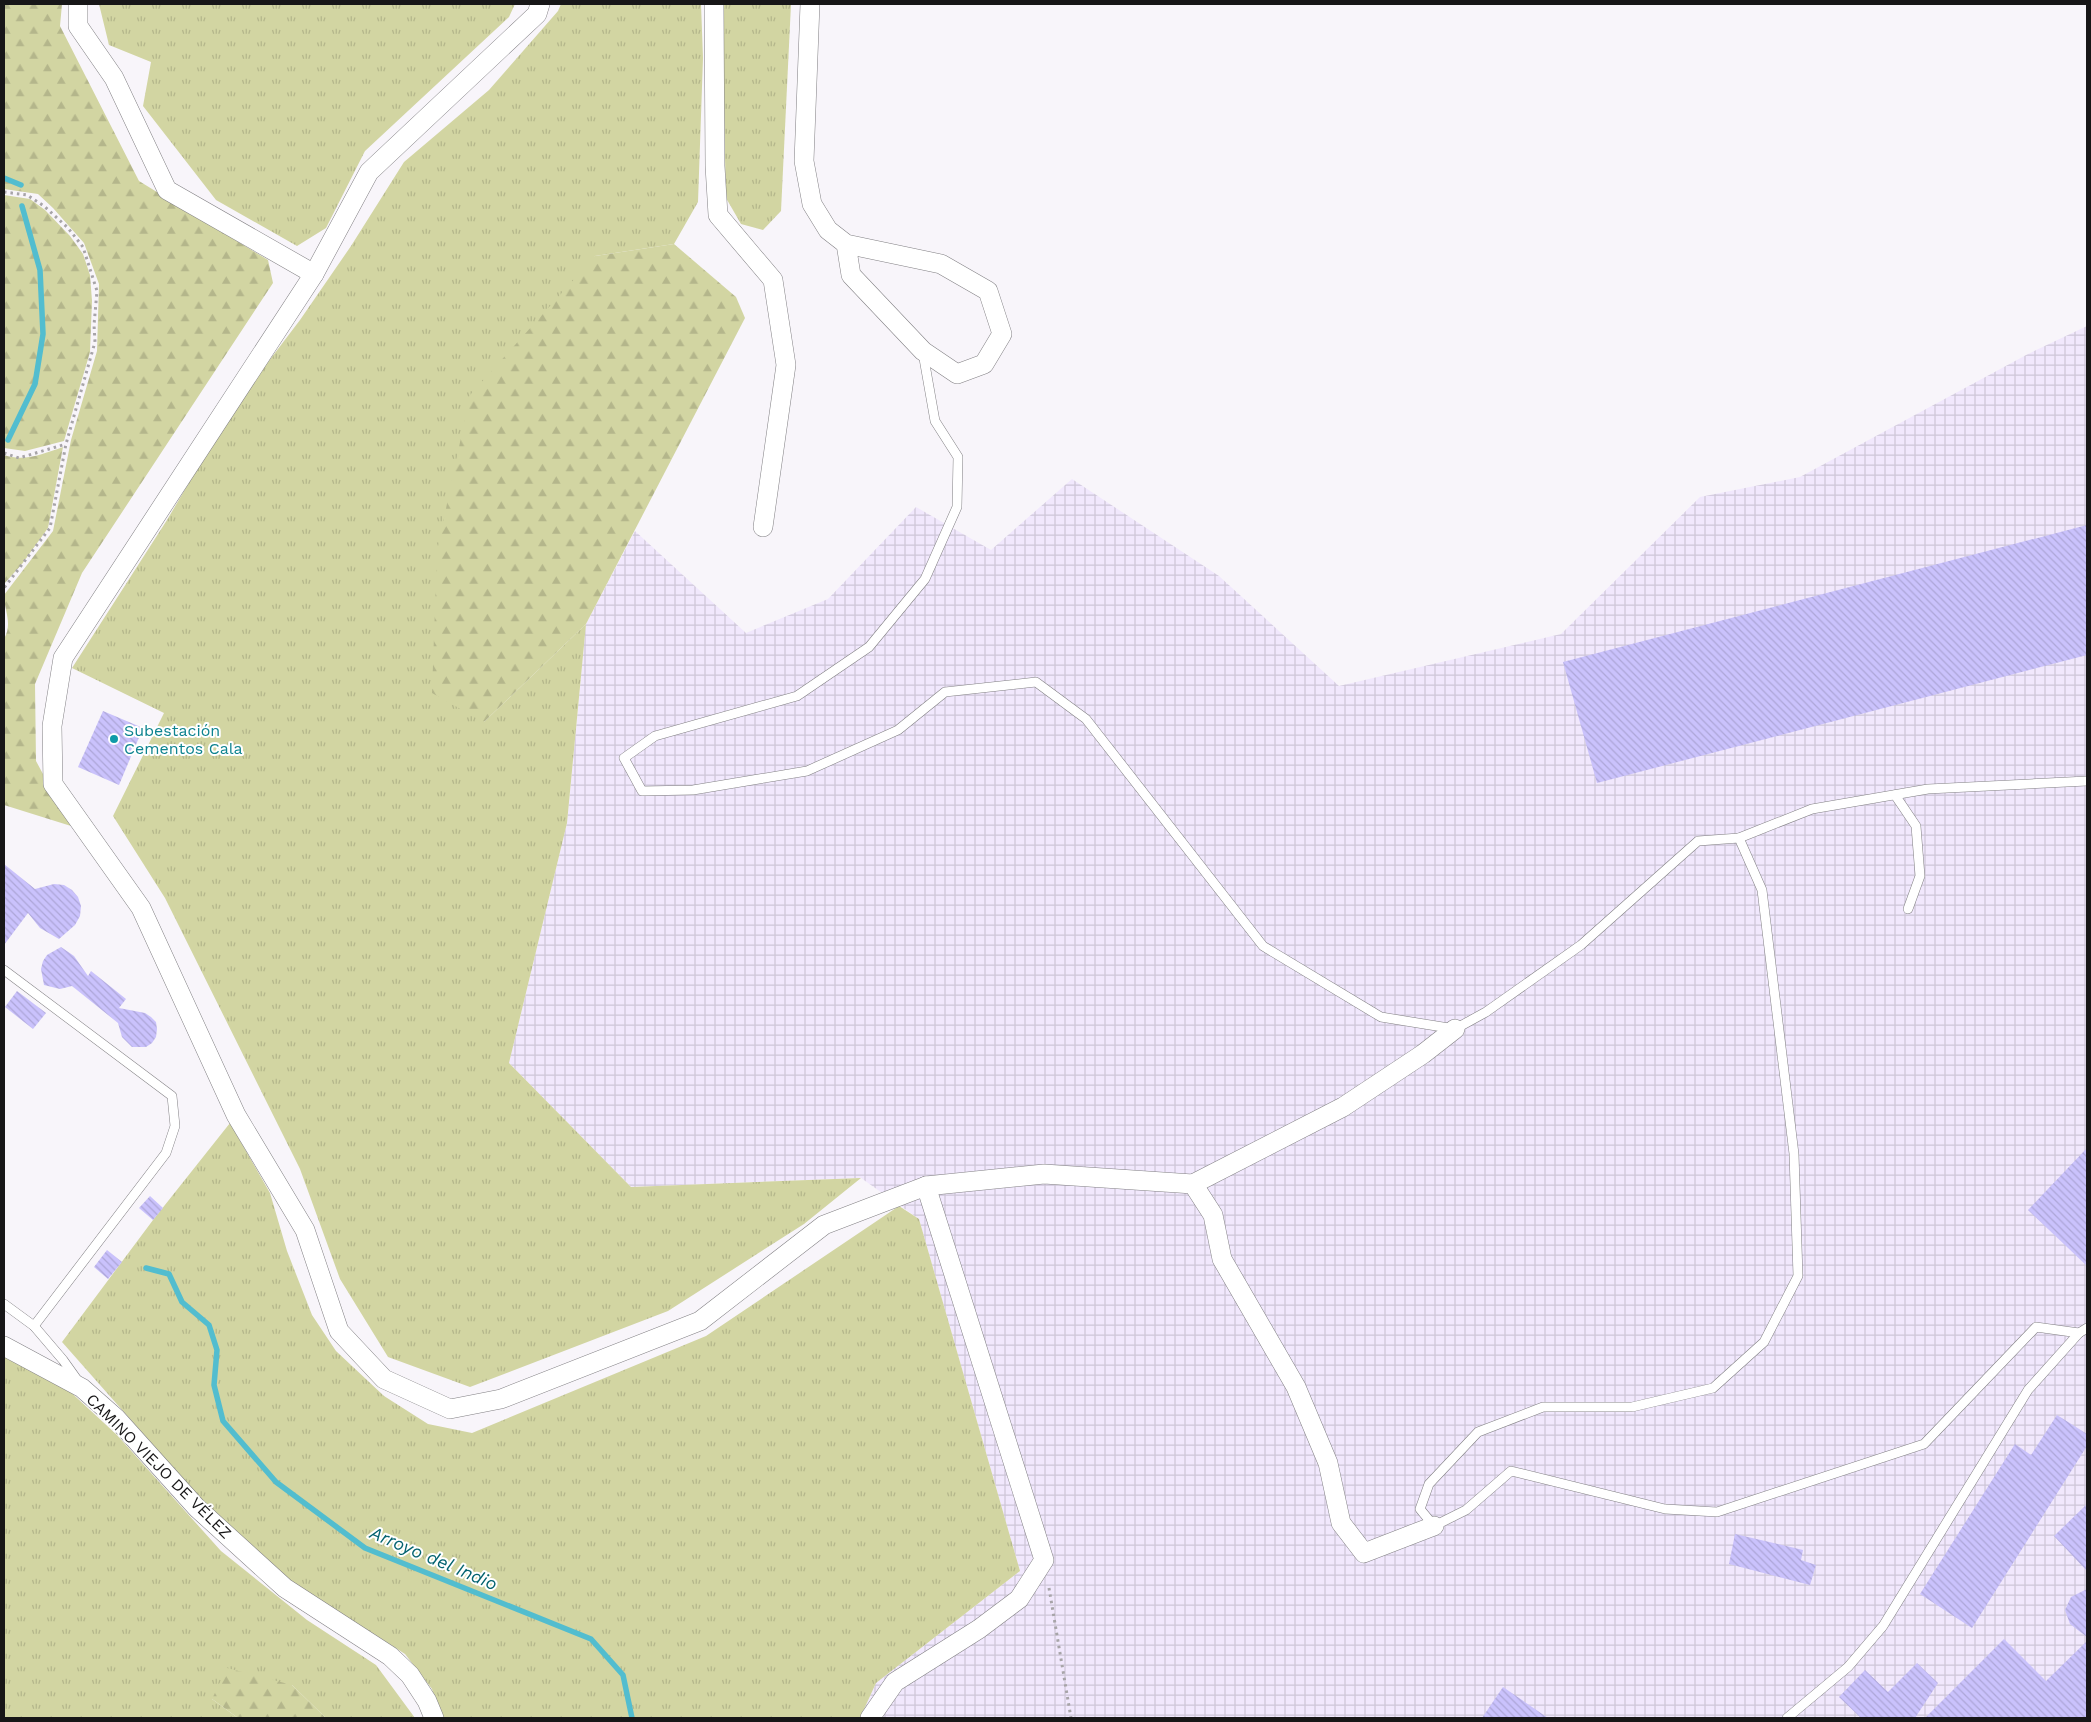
<svg xmlns="http://www.w3.org/2000/svg" width="2091" height="1722" font-family="'Work Sans',sans-serif">
<style>
.industrial{fill:url(#industrial-grid)}
.grass{fill:url(#grass-tufts)}
.forest{fill:url(#forest-firs)}
.lines{fill:none;stroke-linecap:round;stroke-linejoin:round}
.stream{stroke:#52bdcf;stroke-width:5.5}
.building{fill:url(#building-back-hatch)}
.lane-casing{stroke:#828084;stroke-width:10}
.street-casing{stroke:#828084;stroke-width:20}
.path{stroke:#a7a4a8;stroke-width:3;stroke-dasharray:2.5 4;stroke-linecap:butt}
.lane{stroke:#fff;stroke-width:9}
.street{stroke:#fff;stroke-width:19}
.culture-dot{fill:#0f9aa8;stroke:#fff;stroke-width:2}
.labels{text-anchor:middle;dominant-baseline:central;stroke-width:4;stroke-linejoin:round;paint-order:stroke}
.culture-label{font-size:16px;fill:#0d838f;stroke:#fff;text-anchor:start}
.street-label{font-size:16px;fill:#171617;stroke:#fff}
.water-label{font-size:18px;font-style:italic;fill:#046370;stroke:#fff}
</style>
<defs>
<pattern id="industrial-grid" width="8" height="8" patternUnits="userSpaceOnUse" patternTransform="scale(1.25)"><rect width="8" height="8" fill="#f1e8fd"/><path d="M0 4h8M4 0v8" fill="none" stroke="#cec6d8"/></pattern>
<pattern id="grass-tufts" width="24" height="20" patternUnits="userSpaceOnUse" patternTransform="scale(1.25)"><rect width="24" height="20" fill="#d2d5a2"/><path d="M3 7l-1-3M5 7V3M7 7l1-3M15 17l-1-3M17 17v-4M19 17l1-3" fill="none" stroke="#b4b68b"/></pattern>
<pattern id="forest-firs" width="22" height="20" patternUnits="userSpaceOnUse" patternTransform="scale(1.25)"><rect width="22" height="20" fill="#d2d5a2"/><path d="M5 1l3.5 6h-7zM16 11l3.5 6h-7z" fill="#b4b68b"/></pattern>
<pattern id="building-back-hatch" width="6" height="6" patternUnits="userSpaceOnUse" patternTransform="scale(1.25)"><rect width="6" height="6" fill="#cac2fc"/><path d="M-1 5l2 2M0 0l6 6M5-1l2 2" fill="none" stroke="#ada6d7"/></pattern>
</defs>
<rect width="100%" height="100%" fill="#f8f5fa"/>
<!-- industrial -->
<path class="industrial" d="M2087,326v1392h-1227l16,-35 144,-112 -101,-352 -58,-41 -230,9 -122,-124 58,-240 19,-199 49,-93 111,102 82,-34 88,-92 75,43 81,-71 147,97 120,110 222,-52 139,-137 100,-20 228,-123z"/>
<!-- grass -->
<g class="grass">
<path d="M99,4h416l-6,13 -144,134 -39,77 -29,18 -81,-46 -73,-94 8,-44 -42,-17z"/>
<path d="M561,4h140l2,54 -5,144 -24,42 -79,12 -111,466 102,-98 -19,199 -58,240 122,124 230,-9 -57,46 -136,87 -198,76 -82,-30 -48,-78 -40,-110 -135,-271 -52,-82 51,-103 -92,-45 95,-148 66,-112 67,-88 51,-74 53,-84 85,-72 69,-79z"/>
<path d="M721,4h70l-10,207 -18,19 -22,-6 -15,-26z"/>
<path d="M230,1123l40,70 17,58 25,64 24,36 48,45 44,28 44,9 234,-97 193,-130 20,13 101,352 -144,112 -16,35h-419l-9,-29 -27,-35 -119,-76 -87,-81 -137,-155 91,-122z"/>
<path d="M4,1354l59,31 54,50 104,116 86,69 69,45 39,53h-89l-34,-33 -80,14 26,19h-234z"/>
</g>
<!-- forest -->
<g class="forest">
<path d="M4,4h58l-2,22 79,155 129,79 5,23 -191,290 -47,111 1,77 35,65 -67,-21v-166c9,-16 0,-28 0,-44l49,-64 18,-91 26,-89 2,-67 -15,-41 -31,-35 -15,-14 -34,-5z"/>
<path d="M4,195l26,4 15,11 25,26 13,18 7,21 2,26 -2,51 -26,89 -39,10 -21,-3z"/>
<path d="M674,244l62,53 9,21 -159,306 -102,98 -52,-29 5,-142 33,-156 125,-139z"/>
<path d="M63,447l-15,81 -26,36 -18,20v-129c20,7 39,-1 59,-8z"/>
<path d="M227,1668l65,17 34,33h-88l-26,-19z"/>
</g>
<g class="lines">
<!-- stream -->
<g class="stream">
<path d="M4,178l17,7"/>
<path d="M8,440l27,-56 8,-50 -3,-64 -18,-64"/>
<path d="M146,1268l23,6 13,28 27,23 8,25 -3,35 9,36 53,61 89,66 226,91 32,36 9,43"/>
</g>
</g>
<!-- building -->
<g class="building">
<path d="M2087,525v130l-490,128 -34,-121z"/>
<path d="M103,711l40,17 -24,57 -41,-18z"/>
<path d="M4,864l31,25 19,-5 10,1 8,5 6,7 3,9 -1,10 -5,9 -16,14 -19,-11 -12,-15 -24,32z"/>
<path d="M61,947l13,9 14,20 3,-5 35,28 -7,9 26,5 6,4 5,5 1,7 -1,8 -4,6 -6,4h-14l-10,-10 -4,-14 -46,-37 -12,3 -16,-4 -3,-16 2,-8 4,-6z"/>
<path d="M17,991l29,22 -13,16 -28,-22z"/>
<path d="M2087,1148v118l-59,-56z"/>
<path d="M150,1196l13,12 -10,12 -14,-12z"/>
<path d="M107,1250l15,12 -14,17 -14,-12z"/>
<path d="M2057,1415l30,19v12l-115,182 -52,-34 95,-150 16,11z"/>
<path d="M2087,1504v67l-33,-35z"/>
<path d="M1735,1534l68,16 -2,10 15,5 -6,20 -81,-21z"/>
<path d="M2087,1589v48l-17,-13 -5,-14 6,-13z"/>
<path d="M2004,1639l42,42 41,-40v77h-162z"/>
<path d="M1917,1663l21,20 -23,35h-54l-22,-21 26,-27 23,22z"/>
<path d="M1503,1687l45,31h-66z"/>
</g>
<g class="lines">
<!-- lane casing -->
<g class="lane-casing">
<g id="lane">
<path d="M923,353l12,68 23,36 -1,50 -32,72 -56,68 -72,49 -142,40 -31,22 18,33 51,-1 114,-19 91,-41 47,-38 91,-10 50,37 177,227 118,71 74,12 31,-17 95,-67 117,-104 41,-3 23,52 32,264 4,122 -34,66 -51,46 -81,19h-89l-65,25 -49,52 -9,25 14,17 32,-16 45,-39 154,38 52,3 207,-68 112,-117 43,6"/>
<path d="M1895,795l21,31 4,50 -12,33"/>
<path d="M1739,838l73,-29 116,-20 159,-8"/>
<path d="M4,970l168,126 3,30 -9,27 -132,173"/>
<path d="M4,1304l30,22 29,34 15,21"/>
<path d="M1787,1718l61,-51 35,-41 145,-236 51,-57 8,-5"/>
</g>
</g>
<!-- street casing -->
<g class="street-casing">
<g id="street">
<path d="M78,4v22l36,52 53,112 147,84"/>
<path d="M540,4l-3,10 -168,158 -55,102 -251,384 -11,68 1,58 88,124 95,207 69,115 34,101 45,48 66,30 51,-10 199,-78 124,-96 102,-39 118,-12 149,10 20,31 9,44 74,128 32,76 13,60 23,30 70,-27"/>
<path d="M714,4l1,162 3,49 55,65 13,85 -23,162"/>
<path d="M810,4l-6,157 8,43 16,26 18,14 95,20 47,27 14,43 -18,30 -27,10 -34,-23 -72,-76 -5,-31"/>
<path d="M1193,1184l150,-77 80,-53 32,-25"/>
<path d="M4,1346l78,42 34,30 81,90 88,80 105,68 20,19 17,26 7,17"/>
<path d="M870,1718l25,-36 84,-53 40,-30 25,-39 -118,-374"/>
</g>
</g>
<!-- path -->
<g class="path">
<path d="M4,192l23,3 17,11 24,22 15,19 14,44 -3,34 1,17 -29,102 -16,84 -46,60"/>
<path d="M4,453l15,5 47,-14"/>
<path d="M1049,1588l22,130"/>
</g>
<!-- lane -->
<use href="#lane" class="lane"/>
<!-- street -->
<use href="#street" class="street"/>
</g>
<!-- markers -->
<circle class="culture-dot" cx="114" cy="739" r="5"/>
<g class="labels">
<!-- culture labels -->
<g class="culture-label">
<text x="124" y="730">Subestación<tspan x="124" dy="18">Cementos Cala</tspan></text>
</g>
<!-- street labels -->
<g class="street-label">
<text transform="translate(159 1466) rotate(45)">CAMINO VIEJO DE VÉLEZ</text>
</g>
<!-- water labels -->
<g class="water-label">
<text transform="translate(434 1558) rotate(23)">Arroyo del Indio</text>
</g>
</g>
<!-- border -->
<rect width="2091" height="1722" fill="none" stroke="#171617" stroke-width="10"/>
</svg>
